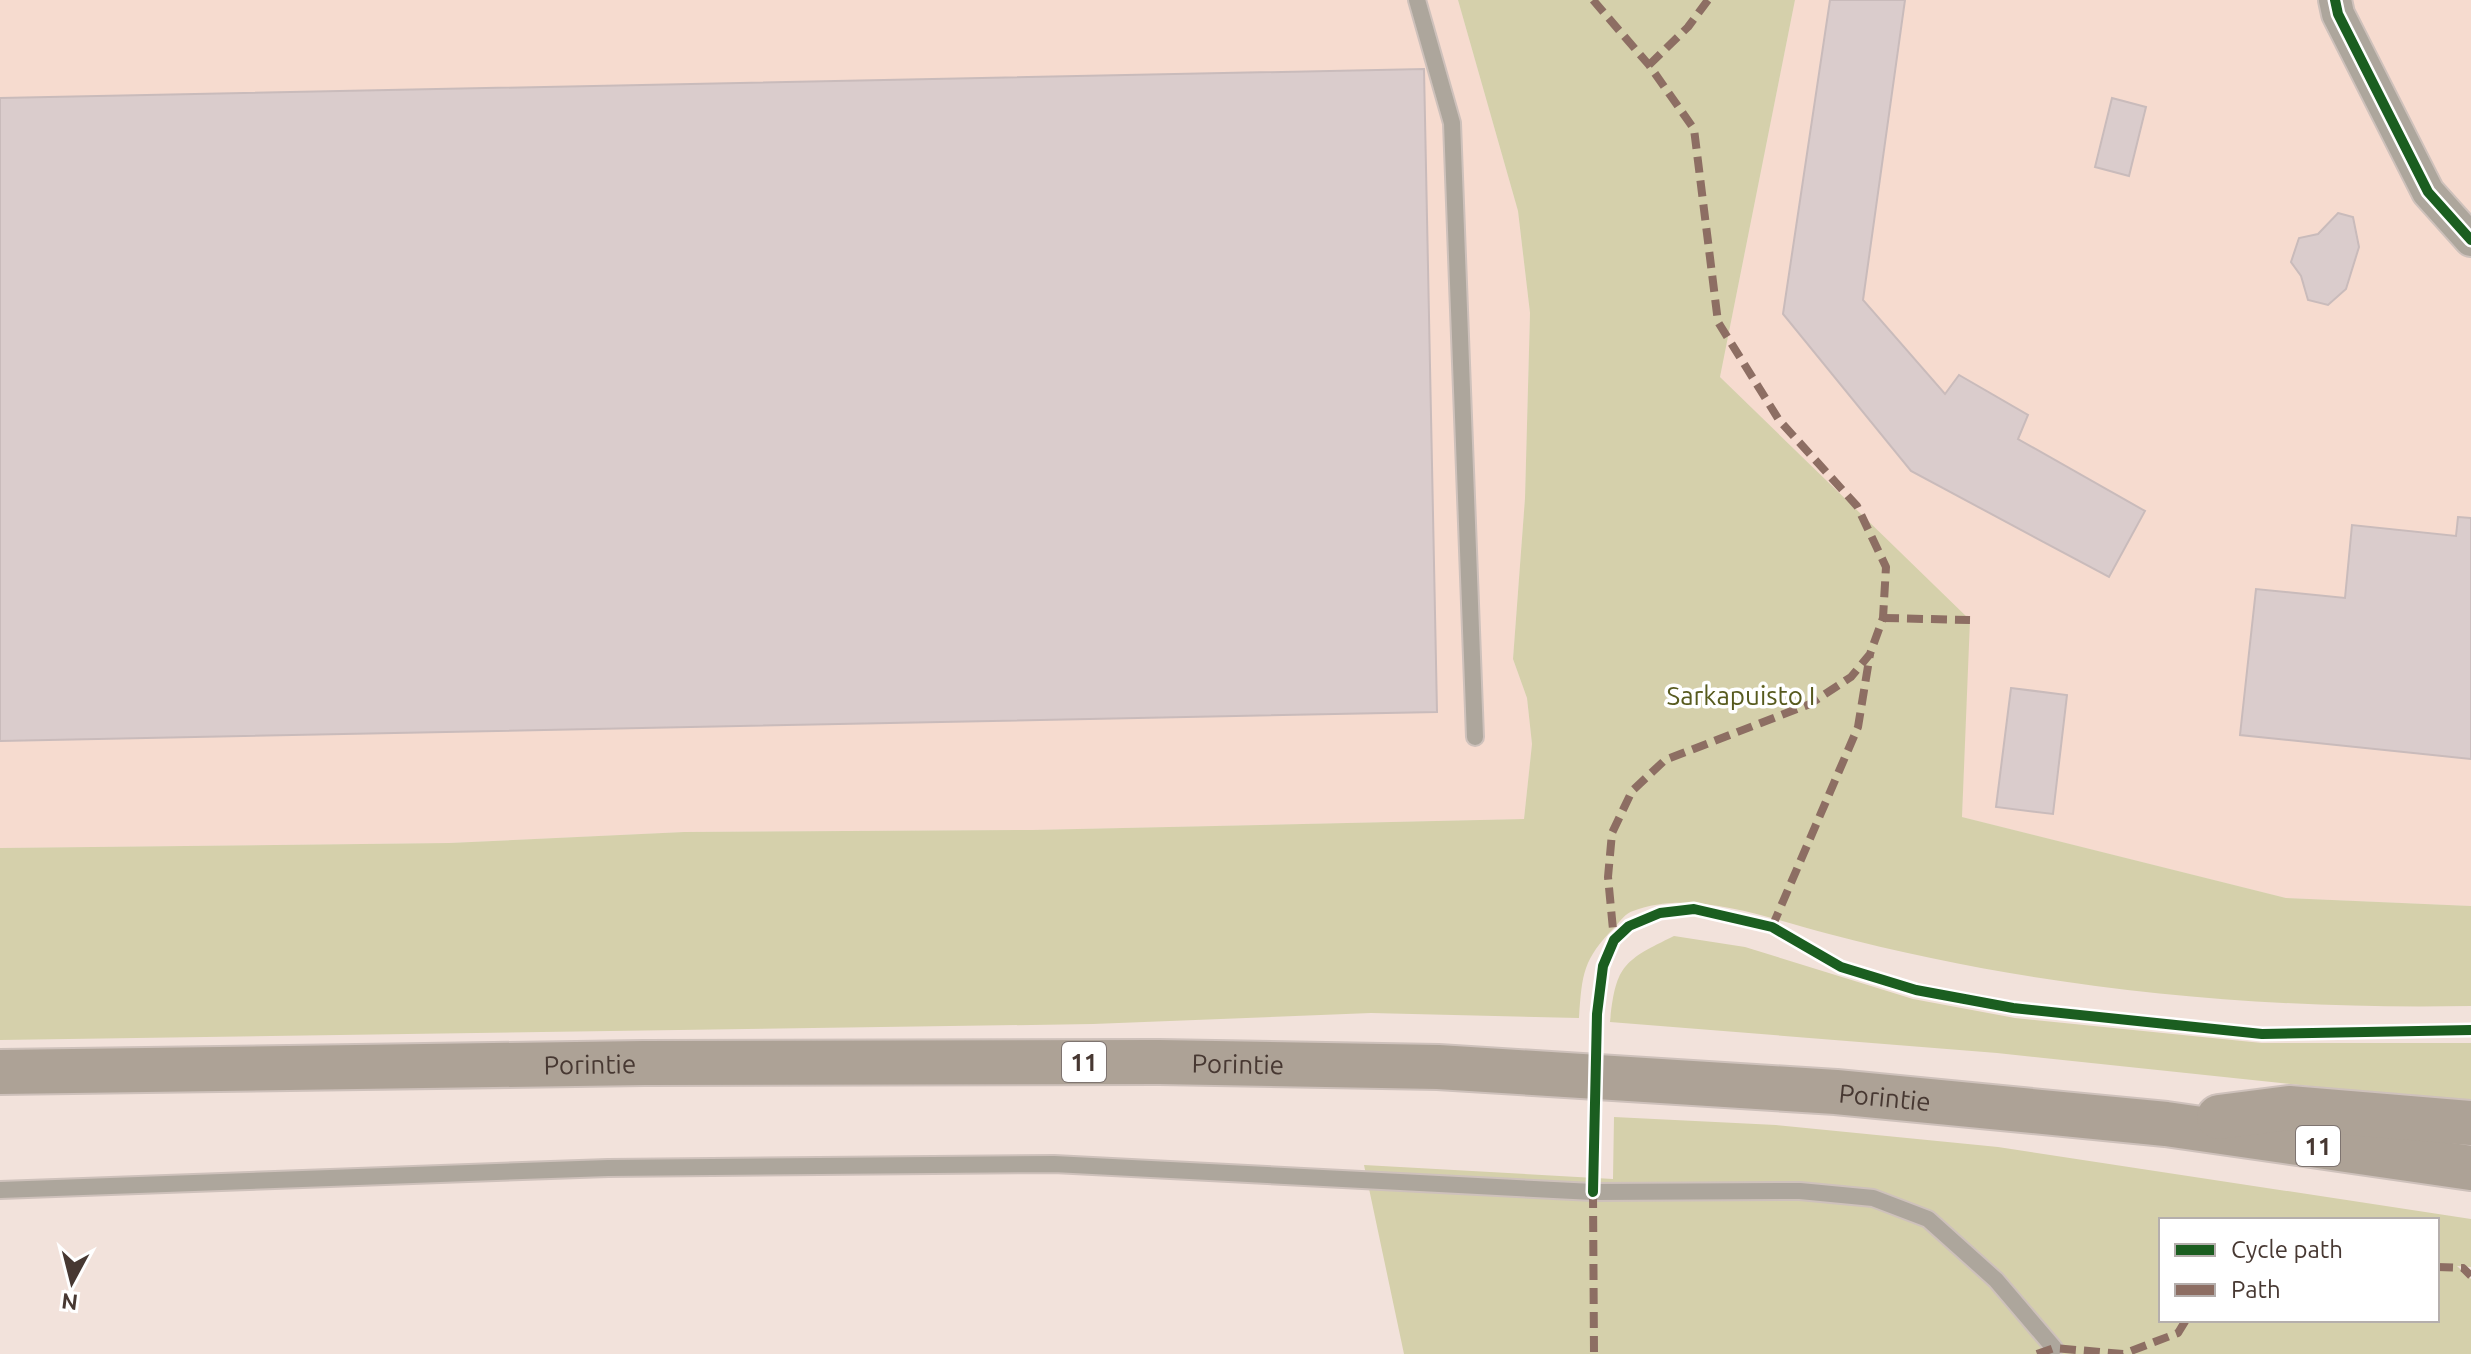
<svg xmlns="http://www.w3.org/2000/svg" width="2471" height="1354" font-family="Ubuntu,sans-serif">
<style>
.built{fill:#f6dbcf}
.green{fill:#d5d0ab;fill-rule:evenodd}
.building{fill:#dacccc;stroke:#c9bbbb;stroke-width:2}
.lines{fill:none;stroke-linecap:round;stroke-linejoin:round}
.lane-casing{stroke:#cec1bb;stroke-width:20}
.street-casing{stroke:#cec1bb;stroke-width:36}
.highway-casing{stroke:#cec1bb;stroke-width:48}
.lane{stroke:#ada69c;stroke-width:16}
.street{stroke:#ada69c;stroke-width:32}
.highway{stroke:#ada296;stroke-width:44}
.quiet{stroke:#8d6e63;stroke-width:8;stroke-dasharray:16 8;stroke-linecap:butt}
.cycleway-casing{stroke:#fff;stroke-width:15}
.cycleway{stroke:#1b5e20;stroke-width:10}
.labels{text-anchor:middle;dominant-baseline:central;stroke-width:7;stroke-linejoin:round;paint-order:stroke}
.shield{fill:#fff;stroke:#7e7470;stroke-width:2}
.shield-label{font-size:24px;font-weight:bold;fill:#473832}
.park-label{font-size:26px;fill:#575a1e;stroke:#fff}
.street-label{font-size:26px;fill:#473832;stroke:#fff}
</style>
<rect width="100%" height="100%" fill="#f2e2db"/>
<!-- built -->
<g class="built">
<path d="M0,0h1458l60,211 12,102 -5,185 -12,161 14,39 5,46 -8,75 -492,11 -348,2 -235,11 -449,5z"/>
<path d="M1795,0h676v906l-185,-8 -324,-81 7,-197 -249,-243z"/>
</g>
<!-- green -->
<g class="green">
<path d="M1458,0h337l-75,377 250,243 -8,197 324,81 185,8v100c-216,4 -433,-17 -642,-72 -59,-15 -136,-46 -196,-23 -7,2 -13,10 -18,16 -32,32 -33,47 -36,91l-208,-5 -278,11 -1093,16v-192l449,-5 235,-11 348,-2 492,-11 8,-75 -5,-46 -14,-39 12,-161 5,-185 -12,-102z"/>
<path d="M1674,936l71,11 168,52 102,19 247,25h209v60l-474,-50 -387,-31c6,-57 13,-61 64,-86z"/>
<path d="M1614,1117l162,8 222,22 473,72v48l-14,-1 14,13v75h-1067l-40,-189 249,14zM2161,1220h276v100h-276z"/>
</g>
<!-- building -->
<g class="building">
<path d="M1830,0h75l-42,300 82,94 14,-19 69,40 -10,24 127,72 -36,66 -198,-106 -128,-157z"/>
<path d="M1424,69l13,643 -1437,29v-643z"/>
<path d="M2112,98l34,9 -17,69 -34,-9z"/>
<path d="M2338,213l15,4 6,30 -13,42 -18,16 -20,-5 -7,-24 -10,-14 8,-24 19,-4z"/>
<path d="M2458,517l13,1v241l-231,-24 16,-146 89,9 7,-73 104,11z"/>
<path d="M2011,688l56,7 -14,119 -57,-7z"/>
</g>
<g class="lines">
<!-- lane casing -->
<g class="lane-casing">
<g id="lane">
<path d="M1417,0l35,123 23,614"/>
<path d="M0,1190l608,-22 446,-4 539,28 207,-1 73,7 55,21 68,61 58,68"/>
</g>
</g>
<!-- street casing -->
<g class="street-casing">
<path id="street" d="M2335,0l3,14 90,178 43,48"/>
</g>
<!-- highway casing -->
<g class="highway-casing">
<g id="highway">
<path id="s1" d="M0,1072l644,-9 515,-1 279,5 398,25 330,32 305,44"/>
<path d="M2219,1117l70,-9 182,15"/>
</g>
</g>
<!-- lane -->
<use href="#lane" class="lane"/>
<!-- street -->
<use href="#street" class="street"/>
<!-- highway -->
<use href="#highway" class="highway"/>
<!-- quiet -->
<g class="quiet">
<path d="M1593,0l56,65 45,64 24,193 61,98 78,86 29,61 -3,51 -13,36 -19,23 -41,27 -145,56 -33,31 -20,42 -4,44 6,63"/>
<path d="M1649,65l39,-38 20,-27"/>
<path d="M1883,618l87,2"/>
<path d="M1772,927l86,-200 12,-73"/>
<path d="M1593,1192l1,162"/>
<path d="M2437,1267l26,1 8,8"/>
<path d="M2037,1354l17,-6 69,6 55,-21 8,-13"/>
</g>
<!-- cycleway casing -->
<g class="cycleway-casing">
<g id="cycleway">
<path d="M2335,0l3,14 90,178 43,48"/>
<path d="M1593,1192l4,-178 6,-48 11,-26 15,-14 31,-13 34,-4 78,18 69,40 75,23 97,18 249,26 209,-4"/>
</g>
</g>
<!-- cycleway -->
<use href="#cycleway" class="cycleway"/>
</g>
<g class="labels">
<!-- shield labels -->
<g class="shield">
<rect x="1062" y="1042" width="44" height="40" rx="6"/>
<rect x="2296" y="1126" width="44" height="40" rx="6"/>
</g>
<g class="shield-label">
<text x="1084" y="1062">11</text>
<text x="2318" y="1146">11</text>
</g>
<!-- park labels -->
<g class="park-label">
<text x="1741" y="695">Sarkapuisto I</text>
</g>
<!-- street labels -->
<g class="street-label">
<text stroke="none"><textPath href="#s1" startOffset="1238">Porintie</textPath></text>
<text stroke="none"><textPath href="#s1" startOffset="590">Porintie</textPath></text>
<text stroke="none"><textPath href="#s1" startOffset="1886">Porintie</textPath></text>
</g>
</g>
<!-- legend -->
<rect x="2159" y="1218" width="280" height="104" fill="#ffffff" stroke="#b5afad" stroke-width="2"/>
<rect x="2175" y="1244" width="40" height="12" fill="#1b5e20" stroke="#b5afad" stroke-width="2"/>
<text x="2231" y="1258" font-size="24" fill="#473832">Cycle path</text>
<rect x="2175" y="1284" width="40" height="12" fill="#8d6e63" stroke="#b5afad" stroke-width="2"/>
<text x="2231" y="1298" font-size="24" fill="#473832">Path</text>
<!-- north arrow -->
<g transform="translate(72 1282) rotate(187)" stroke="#ffffff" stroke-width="6" paint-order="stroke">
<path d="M0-6L14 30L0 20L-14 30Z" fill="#473832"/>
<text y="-12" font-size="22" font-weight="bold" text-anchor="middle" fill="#473832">N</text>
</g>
</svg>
